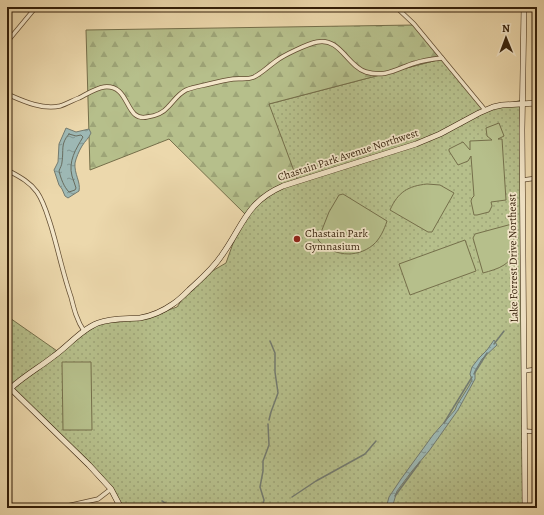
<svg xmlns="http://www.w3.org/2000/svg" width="544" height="515" font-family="Alegreya,serif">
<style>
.green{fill:url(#green-dots);stroke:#756f4a}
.forest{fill:url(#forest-firs);stroke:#756f4a}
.pitch{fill:#b6bf8b;stroke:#756f4a}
.water{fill:url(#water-ripples);stroke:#737b70}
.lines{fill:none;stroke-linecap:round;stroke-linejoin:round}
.shore{stroke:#686c5e;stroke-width:1}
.stream{stroke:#737b70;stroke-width:1.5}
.street-casing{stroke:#624d32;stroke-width:5}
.secondary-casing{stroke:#341f09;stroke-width:6}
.street{stroke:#f3e6c9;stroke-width:3.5}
.secondary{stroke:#f3e6c9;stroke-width:5}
.poi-dot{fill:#8f2418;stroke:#f3e6c9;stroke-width:1.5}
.labels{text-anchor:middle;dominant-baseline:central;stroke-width:3.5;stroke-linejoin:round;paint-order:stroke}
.street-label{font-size:11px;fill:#341f09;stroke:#f3e6c9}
.poi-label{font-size:11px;fill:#341f09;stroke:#f3e6c9;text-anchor:start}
</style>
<defs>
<pattern id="green-dots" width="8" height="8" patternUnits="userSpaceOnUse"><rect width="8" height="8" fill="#b6bf8b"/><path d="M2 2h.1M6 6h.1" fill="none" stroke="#9da477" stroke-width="1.8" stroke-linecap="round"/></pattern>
<pattern id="forest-firs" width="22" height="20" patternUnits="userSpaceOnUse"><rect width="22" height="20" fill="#b6bf8b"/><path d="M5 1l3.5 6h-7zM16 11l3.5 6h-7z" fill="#9da477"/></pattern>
<pattern id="water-ripples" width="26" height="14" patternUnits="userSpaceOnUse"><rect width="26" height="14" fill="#9db8b4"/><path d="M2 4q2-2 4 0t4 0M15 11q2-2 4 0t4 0" fill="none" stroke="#819591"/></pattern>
</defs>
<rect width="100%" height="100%" fill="#ecd8ac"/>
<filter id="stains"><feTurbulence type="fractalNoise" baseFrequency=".005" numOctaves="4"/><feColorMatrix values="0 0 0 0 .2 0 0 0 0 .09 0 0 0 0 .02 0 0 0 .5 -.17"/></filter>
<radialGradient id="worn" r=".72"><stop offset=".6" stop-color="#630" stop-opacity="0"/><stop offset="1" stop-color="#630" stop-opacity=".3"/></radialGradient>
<!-- green -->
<path class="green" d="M441,59l43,51 38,-10 4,408h-406l-10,-16 -24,-33 -79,-72v-71l53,37 26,-21 18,-10h15l30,-5 28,-10 18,-26 31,-18 15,-42 14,-19 14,-98z"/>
<!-- forest -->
<path class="forest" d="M415,25l26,34 -172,45 28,75 -21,8 -30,28 -77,-76 -79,31 -4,-140z"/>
<!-- pitch -->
<g class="pitch">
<path d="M499,123l5,13 -6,3h4l4,61 -15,2 1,4 -3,6 -12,3h-3l-3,-14 1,-3 2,-2 -3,-40 -3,5 -10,4 -9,-14v-2l14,-7 7,8v-9l22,-1 -5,-4 -1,-8z"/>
<path d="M427,184l13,1 14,8 -22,39h-4l-38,-22c8,-18 18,-24 37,-26z"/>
<path d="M343,194l44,27c-3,9 -7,18 -14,24 -17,14 -41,11 -55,-5l11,-28 10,-17z"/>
<path d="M512,224c1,15 6,32 -8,41 -6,4 -14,6 -21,8l-10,-35 2,-4z"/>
<path d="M465,240l11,31 -66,24 -11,-31z"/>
<path d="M62,362h29l1,68h-29z"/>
</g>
<!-- water -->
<g class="water">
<path d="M66,128l10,4 13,-3 2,4c-2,5 -6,8 -9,13 -3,5 -6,12 -7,17 -1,11 6,19 4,28l-11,7 -3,-2 -3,-7 -3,-4 -5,-15 4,-8 1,-18z"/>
<path d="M494,340l3,5 -15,14 -7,12v8l-17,31 -29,41 -17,20 -15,20 -5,17h-6l3,-11 12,-18 32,-44 22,-25 2,-5 12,-19 3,-6 -2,-6 2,-7 7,-9 8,-8z"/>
</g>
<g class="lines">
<!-- shore -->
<path class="shore" d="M69,134l7,2 5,-1 2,2c-7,12 -15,24 -11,39 1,4 3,8 4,12l-1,2 -6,2c-5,-5 -8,-13 -10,-21 1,-3 3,-6 3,-9 2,-12 -2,-18 7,-28z"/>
<!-- stream -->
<g class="stream">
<path d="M494,344l10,-13"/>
<path d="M474,374l13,-21"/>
<path d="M269,420l2,-8 7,-19 -3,-21v-19l-5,-12"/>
<path d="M444,423l28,-46"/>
<path d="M395,496l25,-34"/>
<path d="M292,497l24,-16 49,-27 11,-13"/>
<path d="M162,501l11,7"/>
<path d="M262,508l2,-8 -4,-13 3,-16v-10l6,-16 -1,-21"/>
</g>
<!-- street casing -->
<g class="street-casing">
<g id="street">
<path d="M396,7l18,17 71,86"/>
<path d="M7,42l29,-35"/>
<path d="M7,94c16,7 35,16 53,12 7,-2 13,-6 19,-8 8,-4 17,-10 25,-11 27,-3 20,35 43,30 8,-1 16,-4 21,-10 6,-6 10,-13 18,-17 7,-3 15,-4 23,-6 8,-2 16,-4 24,-5 7,-1 14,1 21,-2 8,-4 15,-11 22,-16 8,-6 31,-17 41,-19 23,-5 30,24 49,30 20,6 32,-4 49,-9 9,-3 18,-4 27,-5"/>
<path d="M7,170c11,6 22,11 30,22 7,10 10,22 14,34 7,23 12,48 20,71 3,12 6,24 13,34"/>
<path d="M523,180l14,-2"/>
<path d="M524,371l13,-2"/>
<path d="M525,431l12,1"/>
<path d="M63,508l4,-2 31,-7 13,-10"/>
</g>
</g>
<!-- secondary casing -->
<g class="secondary-casing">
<g id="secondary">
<path d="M524,7l-2,123 3,378"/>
<path d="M7,385l82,80 22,24 10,19"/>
<path d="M11,388c13,-12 29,-21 43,-32 14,-10 28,-27 44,-33 13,-5 28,-4 42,-5 12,-2 23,-7 33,-14 6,-4 11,-9 16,-14 12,-11 24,-21 33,-35 21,-29 24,-53 61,-69l133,-42 24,-10 39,-21 14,-6 9,-2 35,-2"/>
</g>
</g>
<!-- street -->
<use href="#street" class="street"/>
<!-- secondary -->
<use href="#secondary" class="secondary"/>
</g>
<!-- markers -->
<circle class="poi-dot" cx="297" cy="239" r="4"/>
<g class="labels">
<!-- street labels -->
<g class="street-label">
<text transform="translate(348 155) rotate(-18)">Chastain Park Avenue Northwest</text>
<text transform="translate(513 258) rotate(-91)">Lake Forrest Drive Northeast</text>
</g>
<!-- poi labels -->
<g class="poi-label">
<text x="305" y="233">Chastain Park<tspan x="305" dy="13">Gymnasium</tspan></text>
</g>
</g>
<!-- margin -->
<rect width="544" height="515" fill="none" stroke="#ecd8ac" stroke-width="24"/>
<rect x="8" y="8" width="528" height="499" fill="none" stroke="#341f09" stroke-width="2"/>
<rect x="12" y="12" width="520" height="491" fill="none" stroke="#341f09"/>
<!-- north arrow -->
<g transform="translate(506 38) rotate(359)" stroke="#f3e6c9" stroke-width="3" paint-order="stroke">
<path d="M0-3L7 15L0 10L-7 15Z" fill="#341f09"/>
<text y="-6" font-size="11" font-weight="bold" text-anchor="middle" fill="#341f09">N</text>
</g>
<rect width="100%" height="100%" filter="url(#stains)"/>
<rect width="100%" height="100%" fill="url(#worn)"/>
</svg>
